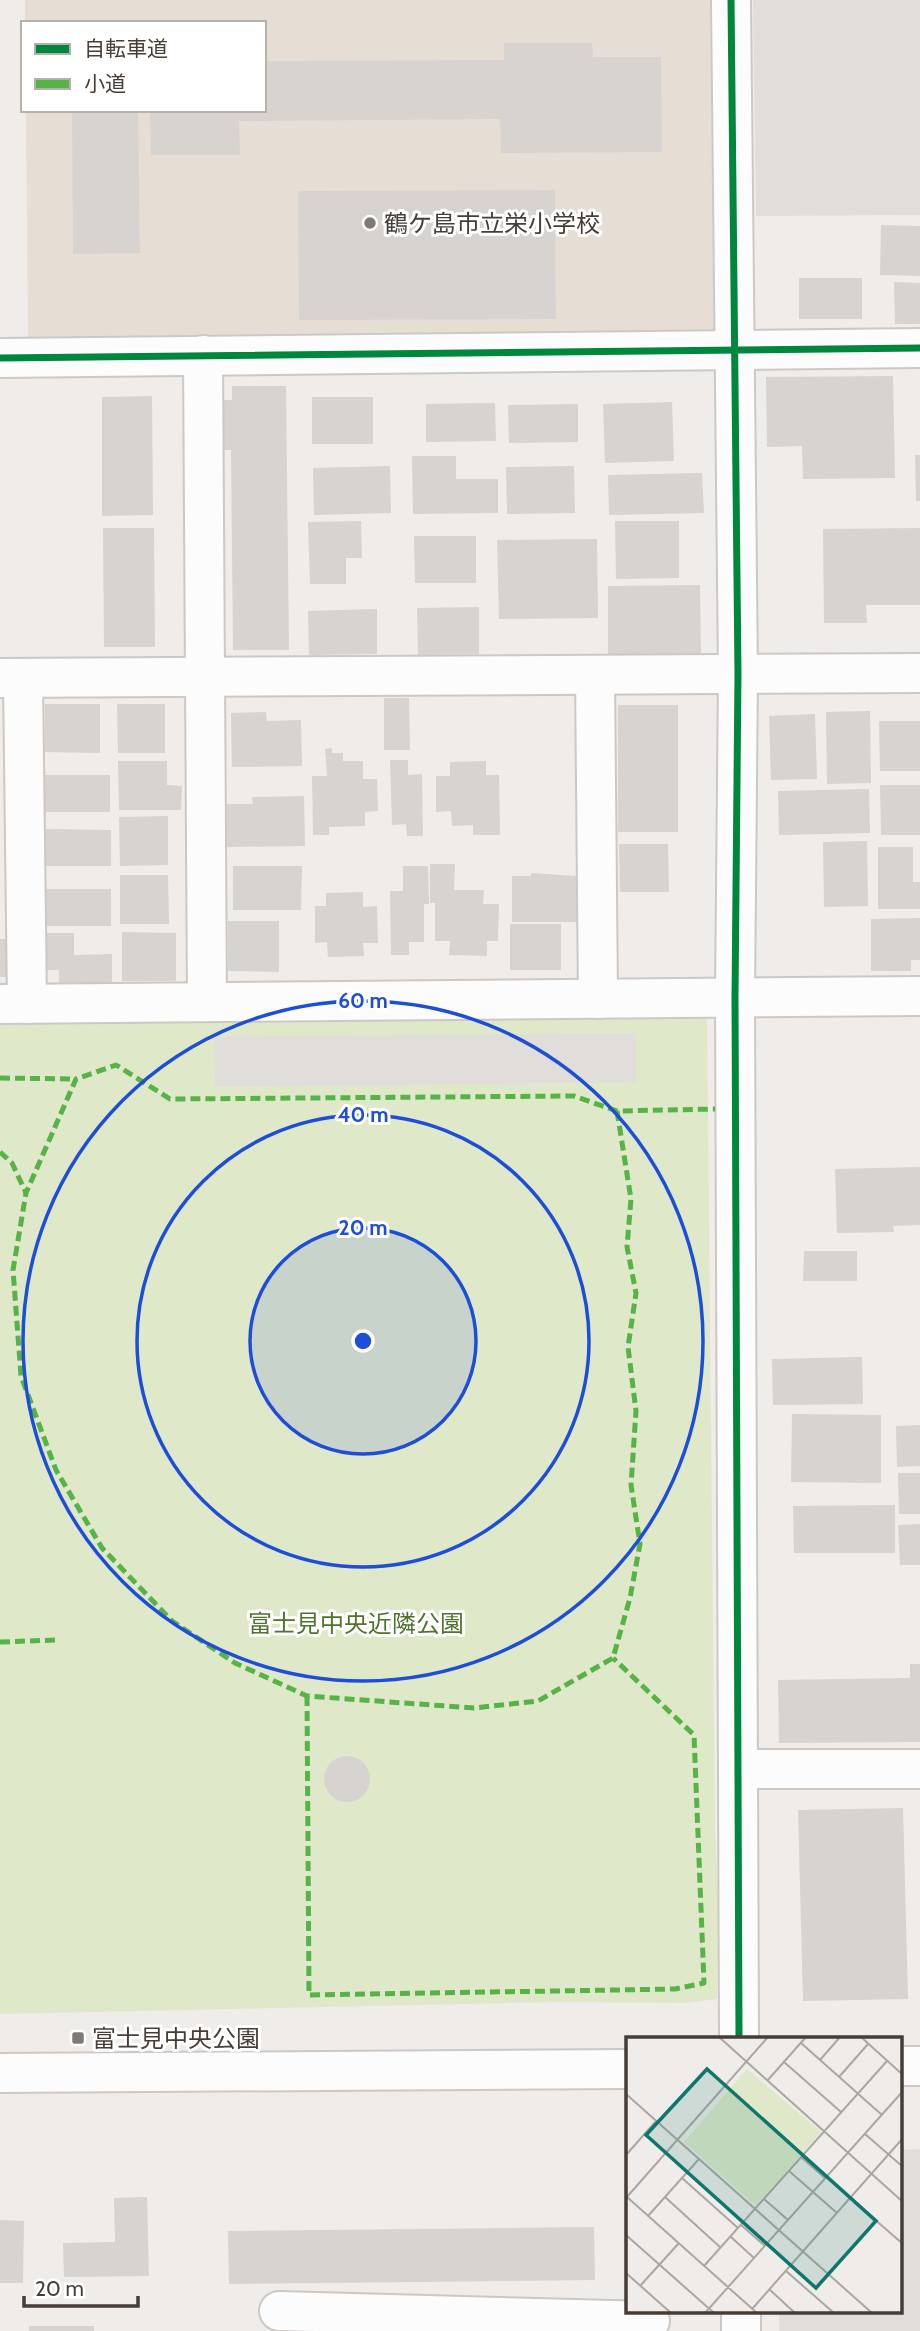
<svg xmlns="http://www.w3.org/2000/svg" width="920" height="2331" font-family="Cabin,'Noto Sans JP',sans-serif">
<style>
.education{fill:#e6ded5}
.green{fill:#e0e8ca}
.parking{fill:#e1ddda}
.building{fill:#d7d3d0}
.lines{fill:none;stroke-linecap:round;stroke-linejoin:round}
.minor-casing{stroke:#ccc8c5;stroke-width:42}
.minor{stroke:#fdfcfc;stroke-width:38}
.quiet{stroke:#57b346;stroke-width:5;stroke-dasharray:10 5;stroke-linecap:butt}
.cycleway-casing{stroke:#fff;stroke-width:11}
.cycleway{stroke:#00873e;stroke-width:7}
.ring{fill:none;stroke:#1d4ed8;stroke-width:3.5}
.poi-dot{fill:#807a75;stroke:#fff;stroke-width:2.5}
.labels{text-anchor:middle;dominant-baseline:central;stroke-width:6;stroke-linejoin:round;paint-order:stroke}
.poi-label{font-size:24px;fill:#453d36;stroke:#fff;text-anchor:start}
.park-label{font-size:24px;fill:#50742c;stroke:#fff}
.inset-road{fill:none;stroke:#aba6a1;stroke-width:2}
.view{fill:#0f766e;fill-opacity:0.15;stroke:#0f766e;stroke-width:3.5}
.inset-edge{fill:none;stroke:#453d36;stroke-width:3.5}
.centre{fill:#1d4ed8;stroke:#fff;stroke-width:3.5}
.ring-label{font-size:21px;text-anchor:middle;font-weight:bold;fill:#1d4ed8;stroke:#fff;stroke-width:6;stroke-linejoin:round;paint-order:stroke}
</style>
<rect width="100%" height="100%" fill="#efece9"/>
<!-- education -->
<path class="education" d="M25,0h685l4,335 -686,3 -2,-228h238v-87h-239z"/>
<!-- green -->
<path class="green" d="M707,1017l8,816 4,71 -2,95 -31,4 -128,-1 -558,12v-992z"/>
<!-- parking -->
<g class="parking">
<path d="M753,0h167v215l-164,1z"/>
<path d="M636,1033v49l-421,5 -1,-50z"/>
<path d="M920,2149v182h-141v-19h122v-162z"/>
</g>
<!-- building -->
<g class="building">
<path d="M504,43h88l1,14h68l1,95 -161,1 -1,-34 -261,2 1,34h-89l-1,-45h114v-49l240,-1z"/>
<path d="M72,110h66l2,143 -67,1z"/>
<path d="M555,190l1,129 -257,1 -1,-129z"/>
<path d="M881,225l39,1v50l-40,-1z"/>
<rect x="799" y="278" width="63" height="41"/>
<path d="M894,282l26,1v41h-25z"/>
<path d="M893,376l2,102 -92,1 -1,-33 -35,1 -1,-70z"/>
<path d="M232,386h54l3,264h-56l-2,-200h-7v-50h8z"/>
<path d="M152,396l1,119 -51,1v-119z"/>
<rect x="312" y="397" width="61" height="47"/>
<path d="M672,402l2,59 -69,2 -2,-59z"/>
<path d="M495,403l1,38 -70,1v-38z"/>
<path d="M578,404v38l-69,1 -1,-38z"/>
<path d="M915,455h5v46h-4z"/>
<path d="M412,456h44v23h42v34l-85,1z"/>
<path d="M390,466l1,47 -77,2 -1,-47z"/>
<path d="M574,466l1,47 -68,1 -1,-47z"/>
<path d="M702,473l2,40 -95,2 -1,-40z"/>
<path d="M361,521l1,37h-16v26h-36l-2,-62z"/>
<path d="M615,521h64v57l-63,1z"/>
<path d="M103,528h51l1,119h-51z"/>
<path d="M920,528v77h-54l1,18h-43l-1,-94z"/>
<path d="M414,536h62v47h-61z"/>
<path d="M597,539l1,79 -99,1 -2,-79z"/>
<path d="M700,585l1,70h-93v-69z"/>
<path d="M479,607v47l-61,1 -1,-47z"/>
<path d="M377,609v45l-68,1 -1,-44z"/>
<path d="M384,698h25l1,52h-26z"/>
<path d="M45,704h55v49l-55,-1z"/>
<path d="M117,704h48v49h-47z"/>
<rect x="618" y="705" width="60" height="127"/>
<path d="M870,711l1,72 -44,1 -1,-72z"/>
<path d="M266,712l1,9 34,-1 1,46 -70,1 -1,-54z"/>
<path d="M815,714l2,65 -46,1 -2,-64z"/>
<path d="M879,721h41v50h-40z"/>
<path d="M332,748v5h11v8h20v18h14l1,32 -13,1v14l-36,1v8h-16l-1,-59h15l-2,-27z"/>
<path d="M390,760h18v15l14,-1 1,62h-16l-1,-12 -14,1z"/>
<path d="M118,761h49v24l15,1 -1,24h-62z"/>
<path d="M486,761v14h13l1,60h-27v-10l-21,1 -1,-15 -15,1v-36h14v-14z"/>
<rect x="45" y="775" width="65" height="37"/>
<path d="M880,785h40v50h-39z"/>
<path d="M869,789l1,44 -91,2 -1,-44z"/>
<path d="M304,796l1,50 -79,1 -1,-43h28l-1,-7z"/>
<path d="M168,816v49l-48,1 -1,-49z"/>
<path d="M46,829l65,1v36h-65z"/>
<path d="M867,841l1,65 -44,1 -1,-65z"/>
<path d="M619,844h49l1,48h-49z"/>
<path d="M878,847h35v35h7v27h-42z"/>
<path d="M430,864h25l-1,26h30l-1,14h16l-1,37h-11v15l-38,-1 1,-14h-15v-38h-5z"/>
<path d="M233,866h69l-1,44h-68z"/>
<path d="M403,866h25l1,38h-5v38h-15v13h-18l-1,-64h13z"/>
<path d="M531,873l46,3v46h-65v-46h19z"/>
<path d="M120,875h48l1,49h-49z"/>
<rect x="46" y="889" width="65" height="37"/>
<path d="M363,892v15l14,-1 1,37h-15l1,13 -36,1 -1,-15 -12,1v-37h11v-13z"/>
<path d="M920,918v42h-9v11h-40v-52z"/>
<path d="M228,921h51v51l-51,-1z"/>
<rect x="510" y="924" width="51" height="46"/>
<path d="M122,932l54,1v48h-54z"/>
<path d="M43,933h31v22l38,-1v29l-53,2v-15h-15z"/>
<path d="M0,939h7l-1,38h-6z"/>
<path d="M920,1167v58l-27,1 1,6 -57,1 -2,-64z"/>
<path d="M804,1251h53v30h-54z"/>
<path d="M862,1357l1,47 -90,1 -1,-46z"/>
<path d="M792,1414l89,1v68l-90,-1z"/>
<path d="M920,1425v41l-23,1 -1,-41z"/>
<path d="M898,1473h22v41h-21z"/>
<path d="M895,1505v48h-101l-1,-47z"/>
<path d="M920,1524v41h-20l-2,-40z"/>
<path d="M910,1664h10v78l-141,1 -1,-63 132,-2z"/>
<circle cx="347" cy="1779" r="23"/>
<path d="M903,1808l5,191 -105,2 -5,-191z"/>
<path d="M147,2197l2,79 -85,1 -1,-34 52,-1 -1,-44z"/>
<path d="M0,2220l24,1 -1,62h-23z"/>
<path d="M594,2227l1,53 -366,4 -1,-53z"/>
<rect x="29" y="2326" width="65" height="5"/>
</g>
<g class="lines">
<!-- minor casing -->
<g class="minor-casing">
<g id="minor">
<path d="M731,0l7,674 -3,323 4,1042"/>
<path d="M203,355l4,647"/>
<path d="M0,358l920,-10"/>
<path d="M595,675l3,324"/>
<path d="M0,678l920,-5"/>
<path d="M23,678l4,326"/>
<path d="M0,1004l920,-8"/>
<path d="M740,1769h180"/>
<path d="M901,2066h19"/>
<path d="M0,2073l628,-4"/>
<path d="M279,2311l371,10"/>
<path d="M741,2312v19"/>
</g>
</g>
<!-- minor -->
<use href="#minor" class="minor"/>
<!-- quiet -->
<g class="quiet">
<path d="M0,1078l76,1"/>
<path d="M617,1111l14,88 -4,48 9,46 -8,54 8,64 -5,74 9,59 -10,54 -17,60 -75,43 -64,7 -167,-12 -72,-33 -63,-42 -70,-73 -46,-78 -35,-94 -8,-106 13,-77 50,-114 40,-14 54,34 404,-3 43,15 98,-2"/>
<path d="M0,1152l12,11 14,30"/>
<path d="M0,1642l56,-2"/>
<path d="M307,1696l2,299 366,-6 29,-6 -10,-248 -81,-77"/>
</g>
<!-- cycleway casing -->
<g class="cycleway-casing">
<g id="cycleway">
<path d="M731,0l7,674 -3,323 4,1042"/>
<path d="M0,358l920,-10"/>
</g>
</g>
<!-- cycleway -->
<use href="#cycleway" class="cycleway"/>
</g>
<!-- distance rings -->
<circle cx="363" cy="1341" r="113" fill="#1d4ed8" fill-opacity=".12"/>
<g class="ring">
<circle cx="363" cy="1341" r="113"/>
<circle cx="363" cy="1341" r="226"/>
<circle cx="363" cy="1341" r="340"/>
</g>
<!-- markers -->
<g class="poi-dot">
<circle cx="370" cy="223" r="7"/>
<rect x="71" y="2031" width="14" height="14" rx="3.5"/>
</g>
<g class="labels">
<!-- poi labels -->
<g class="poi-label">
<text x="384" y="223">鶴ケ島市立栄小学校</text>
<text x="92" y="2038">富士見中央公園</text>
</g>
<!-- park labels -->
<g class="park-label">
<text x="356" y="1623">富士見中央近隣公園</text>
</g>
</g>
<!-- overview -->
<g transform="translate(626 2037)">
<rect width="276" height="276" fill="#efece9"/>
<path d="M121,32l74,63 -65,74 -72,-64z" fill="#e0e8ca"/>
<path class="inset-road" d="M93,0l184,165M235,0l42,38M175,6l81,72M194,23l20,-23M158,25l57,50M213,40l29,-33M141,44l39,-44M0,57l246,219M239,97l38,33M0,118l30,-34M175,120l24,21M163,134l48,42M56,141l56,50M1,160l130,116M39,160l56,51M0,161l142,-161M224,161l53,46M138,162l24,21M22,179l51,-57M115,188l24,21M0,198l88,78M105,200l23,21M78,229l183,-205M160,234l48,42M0,236l45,40M14,249l39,-43M143,252l26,24M126,272l151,-171M79,276l198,-222"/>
<path class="view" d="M81,32l169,152 -60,67 -170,-153z"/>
<rect width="276" height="276" class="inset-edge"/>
</g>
<circle cx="363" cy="1341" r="10" class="centre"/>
<g class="ring-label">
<text x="363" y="1008">60 m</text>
<text x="363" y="1122">40 m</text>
<text x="363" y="1235">20 m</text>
</g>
<!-- legend -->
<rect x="21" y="21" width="245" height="91" fill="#ffffff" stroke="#b5b1af" stroke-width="2"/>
<rect x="35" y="44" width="35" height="10" fill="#00873e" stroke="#b5b1af" stroke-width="2"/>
<text x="84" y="56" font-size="21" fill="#453d36">自転車道</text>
<rect x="35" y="79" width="35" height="10" fill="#57b346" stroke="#b5b1af" stroke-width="2"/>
<text x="84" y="91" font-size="21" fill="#453d36">小道</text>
<!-- scale -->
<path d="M24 2296v10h114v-10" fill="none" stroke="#453d36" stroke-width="3.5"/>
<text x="35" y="2296" font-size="21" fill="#453d36" stroke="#ffffff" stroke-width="5" paint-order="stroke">20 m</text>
</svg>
